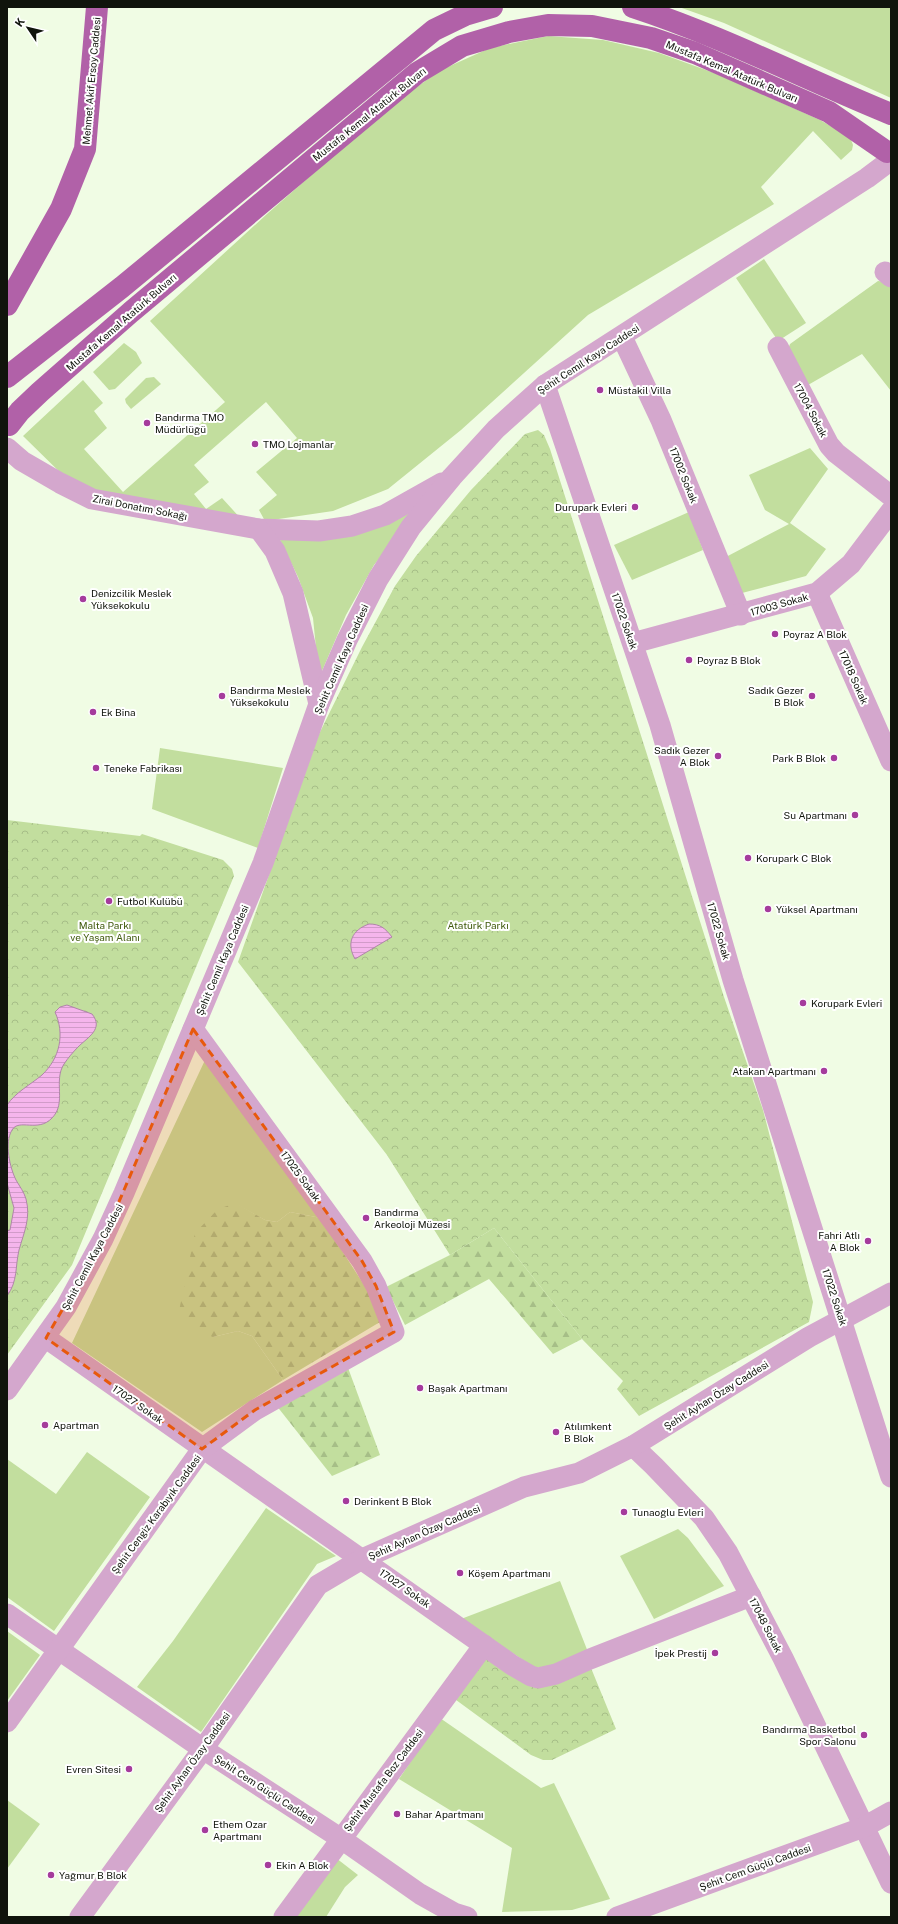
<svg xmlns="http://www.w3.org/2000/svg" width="898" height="1924" font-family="'Public Sans',sans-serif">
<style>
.green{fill:#c2de9e}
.forest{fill:url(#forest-firs)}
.park{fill:url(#park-crowns)}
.water{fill:url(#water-rules);stroke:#b085a9}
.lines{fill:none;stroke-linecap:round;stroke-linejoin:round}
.minor{stroke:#d4a7cd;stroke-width:21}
.major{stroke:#b161a8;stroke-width:22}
.marked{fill:#e8590c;fill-opacity:0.2;stroke:#e8590c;stroke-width:3;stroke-dasharray:8 5;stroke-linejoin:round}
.poi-dot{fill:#a53b9c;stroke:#fff;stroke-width:1.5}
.labels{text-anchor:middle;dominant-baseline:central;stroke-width:4;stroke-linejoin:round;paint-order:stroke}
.street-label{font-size:10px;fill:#10140c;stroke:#fff}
.poi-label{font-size:10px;fill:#10140c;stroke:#fff;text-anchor:start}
.park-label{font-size:10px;fill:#405b0d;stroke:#fff}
</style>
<defs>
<pattern id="forest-firs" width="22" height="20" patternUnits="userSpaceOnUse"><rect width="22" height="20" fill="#c2de9e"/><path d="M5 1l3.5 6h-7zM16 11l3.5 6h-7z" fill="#a6be87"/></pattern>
<pattern id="park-crowns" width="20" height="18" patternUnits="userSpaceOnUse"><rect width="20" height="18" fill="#c2de9e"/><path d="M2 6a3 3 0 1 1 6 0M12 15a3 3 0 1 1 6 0" fill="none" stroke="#a6be87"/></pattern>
<pattern id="water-rules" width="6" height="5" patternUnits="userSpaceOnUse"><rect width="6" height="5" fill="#f5b5ec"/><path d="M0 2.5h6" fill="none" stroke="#d19bc9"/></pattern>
</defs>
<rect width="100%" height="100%" fill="#f0fce4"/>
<!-- green -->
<g class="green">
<path d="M679,7h212v91l-167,-75z"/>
<path d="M548,36l55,4 56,13 58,21 103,46 30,17 3,8 -1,5 -11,10 -28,-29 -52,56 13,17 -186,111 -127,115 -73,59 -55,22 -68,10 -6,-11 18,-15 -21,-23 41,-34 -31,-36 -72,63 15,17 -15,12 12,15 16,-11 21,23 -166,-32 -54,-53 60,-56 20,23 -9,8 13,17 -23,21 39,43 102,-90 -75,-81 117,-107 124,-109 50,-35 49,-22z"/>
<path d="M764,259l42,64 -28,18 -42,-63z"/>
<path d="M878,281l9,1 4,3v106l-29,-37 -54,31 -21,-33 3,-8z"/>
<path d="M124,343l12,9 6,11 -27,26 -6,1 -16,-18z"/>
<path d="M154,377l7,7 -30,25 -5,-6 -1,-4 21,-21z"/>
<path d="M810,448l18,21 -38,54 36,26 -20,27 -64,17 -18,-35 65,-34 -24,-14 -16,-35z"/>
<path d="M419,509l-45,56 -28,50 -27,63 -6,-60 -15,-41 -19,-39z"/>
<path d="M689,512l14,38 -71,30 -18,-35z"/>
<path d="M160,748l123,20 -25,80 -106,-39z"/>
<path d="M206,1058l115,160 -31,-6 -13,10 -12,-2 -29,-16 -23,133 25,-6 14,5 31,44 -81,52 -130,-89z"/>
<path d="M87,1452l63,45 -96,134 -47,-34v-138l49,35z"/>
<path d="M266,1508l70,48 -19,8 -116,168 -64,-45 36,-46z"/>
<path d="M678,1529l10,9 36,48 -70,33 -34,-63z"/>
<path d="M560,1581l28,71 -35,14 -18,2 -74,-49z"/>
<path d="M7,1631l33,24 -33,46z"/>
<path d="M440,1718l101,70 13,-5 56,116 -38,11 -70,2 10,-64 -113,-69z"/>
<path d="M7,1800l33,24 -33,45z"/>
<path d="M336,1858l22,17 -13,12 -19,30h-33z"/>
</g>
<!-- forest -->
<g class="forest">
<path d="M236,1203l29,17 12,2 13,-10 31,6 54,84 5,20 -97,58 -31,-44 -14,-5 -25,6 -18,-7 -17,-14 17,-83 23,-24z"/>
<path d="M494,1228l88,111 -29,15 -64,-75 -84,46 -19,-38 64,-32z"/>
<path d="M347,1365l33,90 -48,21 -56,-71z"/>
</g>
<!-- park -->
<g class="park">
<path d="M538,430l6,5 6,14 174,548 39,113 50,192 -4,20 -170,94 -22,-27 6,-8 -41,-42 -88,-111 -44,27 -63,-100 -149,-193 81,-228 43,-87 33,-61 21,-30 55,-66 54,-56z"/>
<path d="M7,820l133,16 2,-2 81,26 9,9 2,7 -162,389 -65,90z"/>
<path d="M485,1656l45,29 61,-17 25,61 -64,31h-9l-12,-5 -79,-58z"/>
</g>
<!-- water -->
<g class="water">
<path d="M369,924c11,0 16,4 23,13l-37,22c-9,-16 -3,-29 14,-35z"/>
<path d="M67,1005l25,9c12,15 -4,23 -14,33 -5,5 -10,11 -14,17 -11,17 3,39 -12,54 -14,15 -33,0 -40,12 -8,13 -2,38 4,50 4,7 8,12 10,19 5,19 -2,33 -7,51 -4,17 -1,31 -12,46v-65l3,-1 4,-22 -7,-25v-78c9,-13 23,-20 35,-30 18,-17 23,-41 13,-63l5,-5z"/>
</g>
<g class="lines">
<!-- minor -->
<g class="minor">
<path d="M885,272l6,5"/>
<path d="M622,337l39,83 80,195"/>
<path d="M778,347l51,98 7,8 55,43"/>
<path d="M545,385l115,340 73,255 158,497"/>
<path d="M7,448l15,13 38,22 32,16 167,30 60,2 33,-5 33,-11 57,-32"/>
<path d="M259,529l16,22 18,42 26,111"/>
<path d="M817,593l74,168"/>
<path d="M633,643l184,-50 34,-29 40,-53"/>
<path d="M46,1338l466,327 19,11 7,2 18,-4 34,-15 161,-63"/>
<path d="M7,1390l59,-83 37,-68 21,-46 139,-330 56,-159 28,-64 31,-61 33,-52 41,-50 44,-48 49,-44 322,-207 24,-18"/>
<path d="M633,1446l21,20 50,52 24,35 55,105 108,225"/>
<path d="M7,1614l196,135 137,89 80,56 34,19 13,4"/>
<path d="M7,1722l195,-273 53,-39 139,-78 -18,-46 -14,-25 -169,-232"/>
<path d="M80,1917l123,-168 115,-164 44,-26 162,-72 55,-14 54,-27 176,-109 82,-44"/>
<path d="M284,1917l200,-272"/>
<path d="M617,1917l247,-90 27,-15"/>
</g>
<!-- major -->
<g class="major">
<path d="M633,7c89,29 172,72 258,107"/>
<path d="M7,305l54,-96 24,-60 12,-142"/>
<path d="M7,377l115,-90 312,-257 31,-15 27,-8"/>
<path d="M9,425l11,-14 20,-19 91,-80 286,-239 45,-27 47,-14 39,-7 44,1 59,12 44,15 134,59 58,40"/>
</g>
</g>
<!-- marked area -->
<path class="marked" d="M193,1029l169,232 14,25 18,46 -139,78 -53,39 -156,-111 57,-99z"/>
<!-- markers -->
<g class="poi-dot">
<circle cx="600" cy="390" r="4"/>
<circle cx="147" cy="423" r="4"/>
<circle cx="255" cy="444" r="4"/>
<circle cx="635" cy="507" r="4"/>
<circle cx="83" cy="599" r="4"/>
<circle cx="775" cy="634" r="4"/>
<circle cx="689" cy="660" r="4"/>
<circle cx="222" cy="696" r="4"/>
<circle cx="812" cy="696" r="4"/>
<circle cx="93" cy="712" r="4"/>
<circle cx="718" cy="756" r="4"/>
<circle cx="834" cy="758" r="4"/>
<circle cx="96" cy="768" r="4"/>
<circle cx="855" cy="815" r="4"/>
<circle cx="748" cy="858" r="4"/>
<circle cx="109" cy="901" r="4"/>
<circle cx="768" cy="909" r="4"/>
<circle cx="803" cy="1003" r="4"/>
<circle cx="824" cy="1071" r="4"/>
<circle cx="366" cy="1218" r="4"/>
<circle cx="868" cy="1241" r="4"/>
<circle cx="420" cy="1388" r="4"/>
<circle cx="45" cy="1425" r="4"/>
<circle cx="556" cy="1432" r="4"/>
<circle cx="346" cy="1501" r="4"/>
<circle cx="624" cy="1512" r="4"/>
<circle cx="460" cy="1573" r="4"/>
<circle cx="715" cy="1653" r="4"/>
<circle cx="864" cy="1735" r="4"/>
<circle cx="129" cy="1769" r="4"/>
<circle cx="397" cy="1814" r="4"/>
<circle cx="205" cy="1830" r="4"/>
<circle cx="268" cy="1865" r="4"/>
<circle cx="51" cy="1875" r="4"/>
</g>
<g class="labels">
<!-- street labels -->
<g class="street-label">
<text transform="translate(732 71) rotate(23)">Mustafa Kemal Atatürk Bulvarı</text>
<text transform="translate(91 81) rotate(-85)">Mehmet Akif Ersoy Caddesi</text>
<text transform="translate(369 114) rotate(-39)">Mustafa Kemal Atatürk Bulvarı</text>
<text transform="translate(121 322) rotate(-41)">Mustafa Kemal Atatürk Bulvarı</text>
<text transform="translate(588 359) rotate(-33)">Şehit Cemil Kaya Caddesi</text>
<text transform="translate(811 410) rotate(62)">17004 Sokak</text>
<text transform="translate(684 475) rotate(68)">17002 Sokak</text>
<text transform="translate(140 507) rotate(11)">Zirai Donatım Sokağı</text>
<text transform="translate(779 604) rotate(-16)">17003 Sokak</text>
<text transform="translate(625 621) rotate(71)">17022 Sokak</text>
<text transform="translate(341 659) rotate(-66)">Şehit Cemil Kaya Caddesi</text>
<text transform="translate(854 677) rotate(66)">17018 Sokak</text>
<text transform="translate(719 931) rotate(74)">17022 Sokak</text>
<text transform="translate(222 960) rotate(-67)">Şehit Cemil Kaya Caddesi</text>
<text transform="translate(301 1176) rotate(54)">17025 Sokak</text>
<text transform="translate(92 1257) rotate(-62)">Şehit Cemil Kaya Caddesi</text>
<text transform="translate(835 1297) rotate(72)">17022 Sokak</text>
<text transform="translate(716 1395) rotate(-32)">Şehit Ayhan Özay Caddesi</text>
<text transform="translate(138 1404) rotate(35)">17027 Sokak</text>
<text transform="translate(156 1514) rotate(-54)">Şehit Cengiz Karabıyık Caddesi</text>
<text transform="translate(424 1532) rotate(-24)">Şehit Ayhan Özay Caddesi</text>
<text transform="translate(405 1588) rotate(35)">17027 Sokak</text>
<text transform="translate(766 1625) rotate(63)">17048 Sokak</text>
<text transform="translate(192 1762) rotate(-54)">Şehit Ayhan Özay Caddesi</text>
<text transform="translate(383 1780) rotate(-53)">Şehit Mustafa Boz Caddesi</text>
<text transform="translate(265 1789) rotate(33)">Şehit Cem Güçlü Caddesi</text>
<text transform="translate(755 1867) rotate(-20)">Şehit Cem Güçlü Caddesi</text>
</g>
<!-- poi labels -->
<g class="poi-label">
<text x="608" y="390">Müstakil Villa</text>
<text x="155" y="417">Bandırma TMO<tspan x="155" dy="12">Müdürlüğü</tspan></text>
<text x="263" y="444">TMO Lojmanlar</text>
<text x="627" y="507" text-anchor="end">Durupark Evleri</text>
<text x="91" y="593">Denizcilik Meslek<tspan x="91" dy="12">Yüksekokulu</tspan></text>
<text x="783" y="634">Poyraz A Blok</text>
<text x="697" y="660">Poyraz B Blok</text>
<text x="230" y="690">Bandırma Meslek<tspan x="230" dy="12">Yüksekokulu</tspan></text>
<text x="804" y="690" text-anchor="end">Sadık Gezer<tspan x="804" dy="12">B Blok</tspan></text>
<text x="101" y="712">Ek Bina</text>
<text x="710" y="750" text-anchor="end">Sadık Gezer<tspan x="710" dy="12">A Blok</tspan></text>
<text x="826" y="758" text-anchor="end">Park B Blok</text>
<text x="104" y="768">Teneke Fabrikası</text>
<text x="847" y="815" text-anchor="end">Su Apartmanı</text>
<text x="756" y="858">Korupark C Blok</text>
<text x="117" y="901">Futbol Kulübü</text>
<text x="776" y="909">Yüksel Apartmanı</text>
<text x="811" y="1003">Korupark Evleri</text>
<text x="816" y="1071" text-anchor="end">Atakan Apartmanı</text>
<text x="374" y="1212">Bandırma<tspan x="374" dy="12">Arkeoloji Müzesi</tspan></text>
<text x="860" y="1235" text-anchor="end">Fahri Atlı<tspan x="860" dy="12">A Blok</tspan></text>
<text x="428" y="1388">Başak Apartmanı</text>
<text x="53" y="1425">Apartman</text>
<text x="564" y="1426">Atılımkent<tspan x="564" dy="12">B Blok</tspan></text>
<text x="354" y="1501">Derinkent B Blok</text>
<text x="632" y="1512">Tunaoğlu Evleri</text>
<text x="468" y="1573">Köşem Apartmanı</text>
<text x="707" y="1653" text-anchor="end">İpek Prestij</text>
<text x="856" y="1729" text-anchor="end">Bandırma Basketbol<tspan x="856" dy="12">Spor Salonu</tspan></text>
<text x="121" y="1769" text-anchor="end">Evren Sitesi</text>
<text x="405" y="1814">Bahar Apartmanı</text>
<text x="213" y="1824">Ethem Ozar<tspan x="213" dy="12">Apartmanı</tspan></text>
<text x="276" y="1865">Ekin A Blok</text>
<text x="59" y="1875">Yağmur B Blok</text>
</g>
<!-- park labels -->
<g class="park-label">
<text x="105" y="925">Malta Parkı<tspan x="105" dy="12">ve Yaşam Alanı</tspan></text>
<text x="478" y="925">Atatürk Parkı</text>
</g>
</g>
<!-- border -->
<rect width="898" height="1924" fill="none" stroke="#10140c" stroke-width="16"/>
<!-- north arrow -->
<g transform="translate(28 28) rotate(305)" stroke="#ffffff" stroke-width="3" paint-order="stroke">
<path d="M0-3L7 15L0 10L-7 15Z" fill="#10140c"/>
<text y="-6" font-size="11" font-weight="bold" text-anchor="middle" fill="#10140c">K</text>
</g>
</svg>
